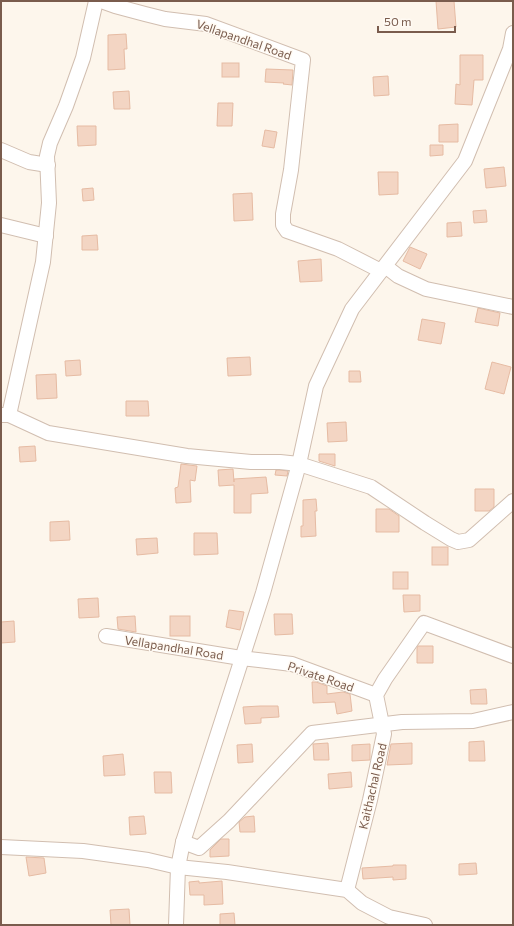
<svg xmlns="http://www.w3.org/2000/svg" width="514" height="926" font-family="Commissioner,sans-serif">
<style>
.building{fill:#f3d5c3;stroke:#e6bba3}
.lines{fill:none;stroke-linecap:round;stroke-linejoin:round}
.minor-casing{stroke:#d1beb0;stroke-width:16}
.minor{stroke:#fff;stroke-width:14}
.labels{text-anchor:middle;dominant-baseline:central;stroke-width:3;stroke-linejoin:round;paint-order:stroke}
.street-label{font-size:12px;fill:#7a5c4d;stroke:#fffaf3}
</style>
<rect width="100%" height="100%" fill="#fdf6ec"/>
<!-- building -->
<g class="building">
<path d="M436,1h18l2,26 -18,2z"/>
<path d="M126,34l1,15h-3l1,20 -17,1v-35z"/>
<path d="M460,55h23v25h-9l-2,25 -17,-1 1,-20 4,1z"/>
<rect x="222" y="63" width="17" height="14"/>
<path d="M266,69l27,1 -1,15 -9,-1 1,-1 -19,-1z"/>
<path d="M388,76l1,19 -15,1 -1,-19z"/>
<path d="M129,91l1,18h-16l-1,-17z"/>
<path d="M218,103h15l-1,23h-15z"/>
<path d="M458,124v18h-19v-17z"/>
<path d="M77,126h19v19l-18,1z"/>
<path d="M265,130l12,2 -3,16 -12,-2z"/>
<path d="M430,145h13v10l-13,1z"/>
<path d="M504,167l2,19 -20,2 -2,-19z"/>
<path d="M378,172h20v22l-19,1z"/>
<path d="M93,188l1,12 -11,1 -1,-12z"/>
<path d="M252,193l1,27 -19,1 -1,-27z"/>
<path d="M486,210l1,12 -13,1 -1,-12z"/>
<path d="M461,222l1,14 -15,1v-14z"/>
<path d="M97,235l1,15h-16v-14z"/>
<path d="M410,247l17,7 -7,15 -17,-8z"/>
<path d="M321,259l1,22 -22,1 -2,-21z"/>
<path d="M478,308l22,5 -2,13 -23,-4z"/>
<path d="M422,319l23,4 -4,21 -23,-4z"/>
<path d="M250,357l1,18 -23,1 -1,-18z"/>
<path d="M80,360l1,15 -15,1 -1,-15z"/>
<path d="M492,362l19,5 -7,27 -19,-5z"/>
<path d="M349,371h11l1,11h-12z"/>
<path d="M56,374l1,24 -20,1 -1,-24z"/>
<path d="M126,401h22l1,15h-23z"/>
<path d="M346,422l1,19 -19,1 -1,-19z"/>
<path d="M35,446l1,15 -16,1 -1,-15z"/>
<path d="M319,454h16v12l-16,-5z"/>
<path d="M181,464l16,2 -2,15 -5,-1 1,22 -15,1 -1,-15 3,-1z"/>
<path d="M233,469l1,13v-3l32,-2 2,16 -17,1v19h-17v-28l-15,1 -1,-16z"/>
<path d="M276,470h4l8,1 -1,5 -12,-1z"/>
<path d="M475,489h19v18l-5,4h-14z"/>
<path d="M316,499l1,12h-2l1,25 -15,1v-11h2v-26z"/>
<path d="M376,509h13l10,7v16h-23z"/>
<path d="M69,521l1,19 -20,1v-19z"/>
<path d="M194,533h23l1,21 -24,1z"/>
<path d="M157,538l1,15 -21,2 -1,-16z"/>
<rect x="432" y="547" width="16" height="18"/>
<rect x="393" y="572" width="15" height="17"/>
<path d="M403,595h17v16l-16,1z"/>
<path d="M98,598l1,19 -20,1 -1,-19z"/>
<path d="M229,610l15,2 -4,18 -14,-3z"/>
<path d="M274,614h18l1,20 -18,1z"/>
<path d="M135,616l1,16 -18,-3 -1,-12z"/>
<rect x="170" y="616" width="20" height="20"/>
<path d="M14,621l1,21 -14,1v-21z"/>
<path d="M418,646h15v17h-16v-15z"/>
<path d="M312,682h4l11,4v8l16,-2 7,2 2,17 -15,3 -2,-12 -22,1z"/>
<path d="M486,689l1,15h-16l-1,-14z"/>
<path d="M260,706h18l1,11 -18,1v5l-16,1 -2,-17z"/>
<path d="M484,741l1,20h-16v-19z"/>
<path d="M328,743l1,17h-15l-1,-16z"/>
<path d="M412,743v21l-25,1 4,-21z"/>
<path d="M252,744l1,18 -15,1 -1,-18z"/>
<path d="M370,744v16l-18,1v-16z"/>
<path d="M123,754l2,21 -21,1 -1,-20z"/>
<path d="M154,772h17l1,21h-17z"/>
<path d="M351,772l1,15 -23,2 -1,-15z"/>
<path d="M144,816l2,18 -16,1 -1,-18z"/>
<path d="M254,816l1,16h-15l-1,-10 6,-5z"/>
<path d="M221,839h8v17l-19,1v-7z"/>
<path d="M26,857l18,1 2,15 -17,3z"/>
<path d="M476,863l1,11 -18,1v-11z"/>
<path d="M393,865h13v14l-13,1v-3l-30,2 -1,-11 31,-2z"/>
<path d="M199,881v2l23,-2 1,23 -19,1v-10h-14l-1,-13z"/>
<path d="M129,909l1,16h-19l-1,-15z"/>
<path d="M234,913l1,12h-15v-11z"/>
</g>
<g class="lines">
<!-- minor casing -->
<g class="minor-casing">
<g id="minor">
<path d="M101,1l14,5 30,8 20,5 41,5 97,36 -12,110 -8,44v11l4,6 51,18 43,22"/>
<path d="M1,150l28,12 19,3"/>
<path d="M1,225l45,11"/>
<path d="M384,268l5,1 9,7 28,13 87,18"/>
<path d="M1,415h8l39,18 139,23 64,6h29l19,2 72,23 54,36 26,16 7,3 11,-2 44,-39"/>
<path d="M9,415l34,-153 6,-59 -2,-47 3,-13 16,-37 17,-48 13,-57"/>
<path d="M106,636l135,22 51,6 84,31"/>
<path d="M183,842l16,6 30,-27 83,-88 90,-11 71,-1 40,-9"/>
<path d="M1,847l82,4 65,9 30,7 49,5 120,18 15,13 27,14 36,8"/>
<path d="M347,890l23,-90 14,-66 -8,-39 9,-16 39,-56 89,33"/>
<path d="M176,925l2,-58 5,-25 80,-249 36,-129 17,-78 36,-77 113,-148 45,-112 3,-16"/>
</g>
</g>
<!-- minor -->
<use href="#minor" class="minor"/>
</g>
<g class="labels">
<!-- street labels -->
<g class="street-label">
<text transform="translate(244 39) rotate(19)">Vellapandhal Road</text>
<text transform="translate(174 647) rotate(9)">Vellapandhal Road</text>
<text transform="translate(321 676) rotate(19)">Private Road</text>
<text transform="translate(372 786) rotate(-77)">Kaithachal Road</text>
</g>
</g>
<!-- border -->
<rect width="514" height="926" fill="none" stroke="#7a5c4d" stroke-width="4"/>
<!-- scale -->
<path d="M378 26v6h77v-6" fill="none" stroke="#7a5c4d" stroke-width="2"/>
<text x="384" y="26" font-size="12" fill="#7a5c4d" stroke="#fffaf3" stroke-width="3" paint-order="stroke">50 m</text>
</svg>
